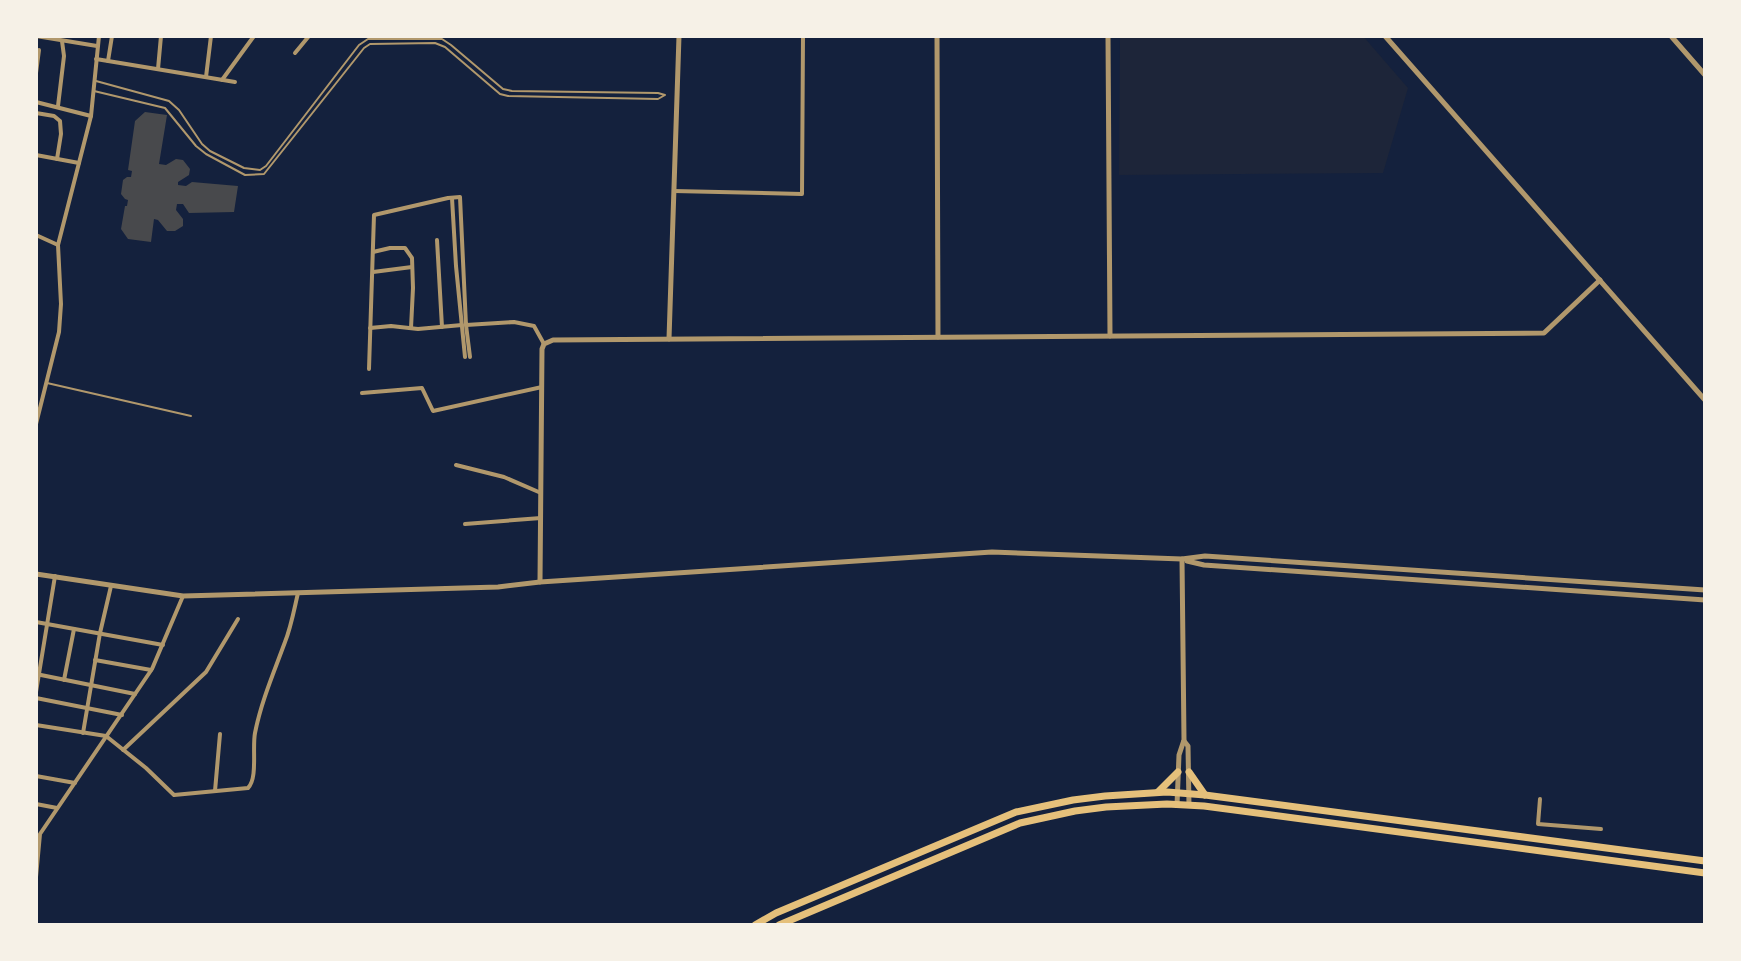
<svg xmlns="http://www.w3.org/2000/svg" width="1741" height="961" font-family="Karla,sans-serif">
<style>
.green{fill:#1d2539}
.building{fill:#48494c}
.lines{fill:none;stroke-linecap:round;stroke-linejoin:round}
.service{stroke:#b1986c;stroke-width:2}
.minor{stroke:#b1986c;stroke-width:4}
.tertiary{stroke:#b1986c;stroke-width:5}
.trunk{stroke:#e5c07b;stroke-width:7}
</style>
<rect width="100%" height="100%" fill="#14213d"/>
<!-- green -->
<path class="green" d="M1120,36h243l45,52 -25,85 -264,2z"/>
<!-- building -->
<path class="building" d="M145,112l22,3 -8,49 7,1 10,-6 7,1 7,9 -1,6 -11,7v3l8,1 6,-4 46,4 -4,26 -45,1 -6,-9h-6l-1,6 7,9v7l-8,5h-8l-9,-11 -4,-1 -3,23 -23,-3 -7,-10 4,-23h2l1,-6 -3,-1 -4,-5 2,-14 4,-3h4l1,-6 -4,-1 7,-49z"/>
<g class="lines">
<!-- service -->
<g class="service">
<path d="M94,91l71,17 31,38 10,8 39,21 19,-1 100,-126 6,-4 65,-1 10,4 55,47 8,2 150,3 7,-4 -7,-2 -146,-2 -9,-2 -52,-44 -9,-6h-74l-9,6 -93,121 -6,4 -16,-2 -34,-17 -8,-7 -23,-34 -10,-9 -73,-20"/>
<path d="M47,383l144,33"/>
</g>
<!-- minor -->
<g class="minor">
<path d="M36,36l61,10"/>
<path d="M295,53l14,-17"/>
<path d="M96,59l139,23"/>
<path d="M108,61l4,-25"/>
<path d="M158,69l3,-33"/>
<path d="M36,73l3,-23"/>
<path d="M206,77l5,-41"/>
<path d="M222,80l32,-44"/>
<path d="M36,102l55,14"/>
<path d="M58,106l6,-50 -2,-15"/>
<path d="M36,113l18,3 6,5 1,13 -4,25"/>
<path d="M36,155l43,8"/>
<path d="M674,191l128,3 1,-158"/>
<path d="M452,198l4,68 9,91"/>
<path d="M36,235l22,10"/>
<path d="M437,240l5,87"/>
<path d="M373,252l17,-4h15l7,10 1,30 -2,40"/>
<path d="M373,272l39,-5"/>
<path d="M466,325l4,32"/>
<path d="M370,328l21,-2 27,3 44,-4"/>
<path d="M369,369l5,-154 74,-17 12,-1 6,128 48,-3 20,4 10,18"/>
<path d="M362,393l60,-5 11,23 109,-24"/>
<path d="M36,424l23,-92 2,-28 -3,-59 33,-129 8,-80"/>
<path d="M456,465l48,12 37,16"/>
<path d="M465,524l76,-6"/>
<path d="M36,622l127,23"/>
<path d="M95,660l56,10"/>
<path d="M36,674l99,20"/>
<path d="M64,680l10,-51"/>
<path d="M36,692l19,-116"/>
<path d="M36,698l86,17"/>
<path d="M36,725l70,11 40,32 28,27 74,-7c10,-10 4,-40 7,-55 6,-31 19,-61 30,-91 6,-15 9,-32 13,-49"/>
<path d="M83,733l17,-100 11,-47"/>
<path d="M123,750l83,-78 32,-53"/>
<path d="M36,776l39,7"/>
<path d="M215,791l5,-57"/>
<path d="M1540,799l-2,25 63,5"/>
<path d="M36,804l21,4"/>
<path d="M36,877l4,-43 112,-165 31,-73"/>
</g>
<!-- tertiary -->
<g class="tertiary">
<path d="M937,36l1,301"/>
<path d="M1108,36l2,300"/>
<path d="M1385,36l320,364"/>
<path d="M1671,36l34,39"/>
<path d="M669,339l10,-303"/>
<path d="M1187,561l17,4 501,35"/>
<path d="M36,574l147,22 315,-9 42,-5 452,-30 190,7 23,-3 500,34"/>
<path d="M540,582l2,-233 2,-5 9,-4 991,-7 56,-53"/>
<path d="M1184,741l4,5 1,59"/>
<path d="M1177,805l2,-50 5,-15 -2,-181"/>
</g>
<!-- trunk -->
<g class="trunk">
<path d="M1189,772l16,23"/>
<path d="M1158,792l20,-20"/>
<path d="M755,925l21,-12 240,-101 57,-12 32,-4 62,-4 38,3 500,66"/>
<path d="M779,925l241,-102 55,-12 31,-4 61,-3 37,2 501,67"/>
</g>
</g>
<!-- border -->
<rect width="1741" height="961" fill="none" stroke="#f6f1e7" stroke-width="76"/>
</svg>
